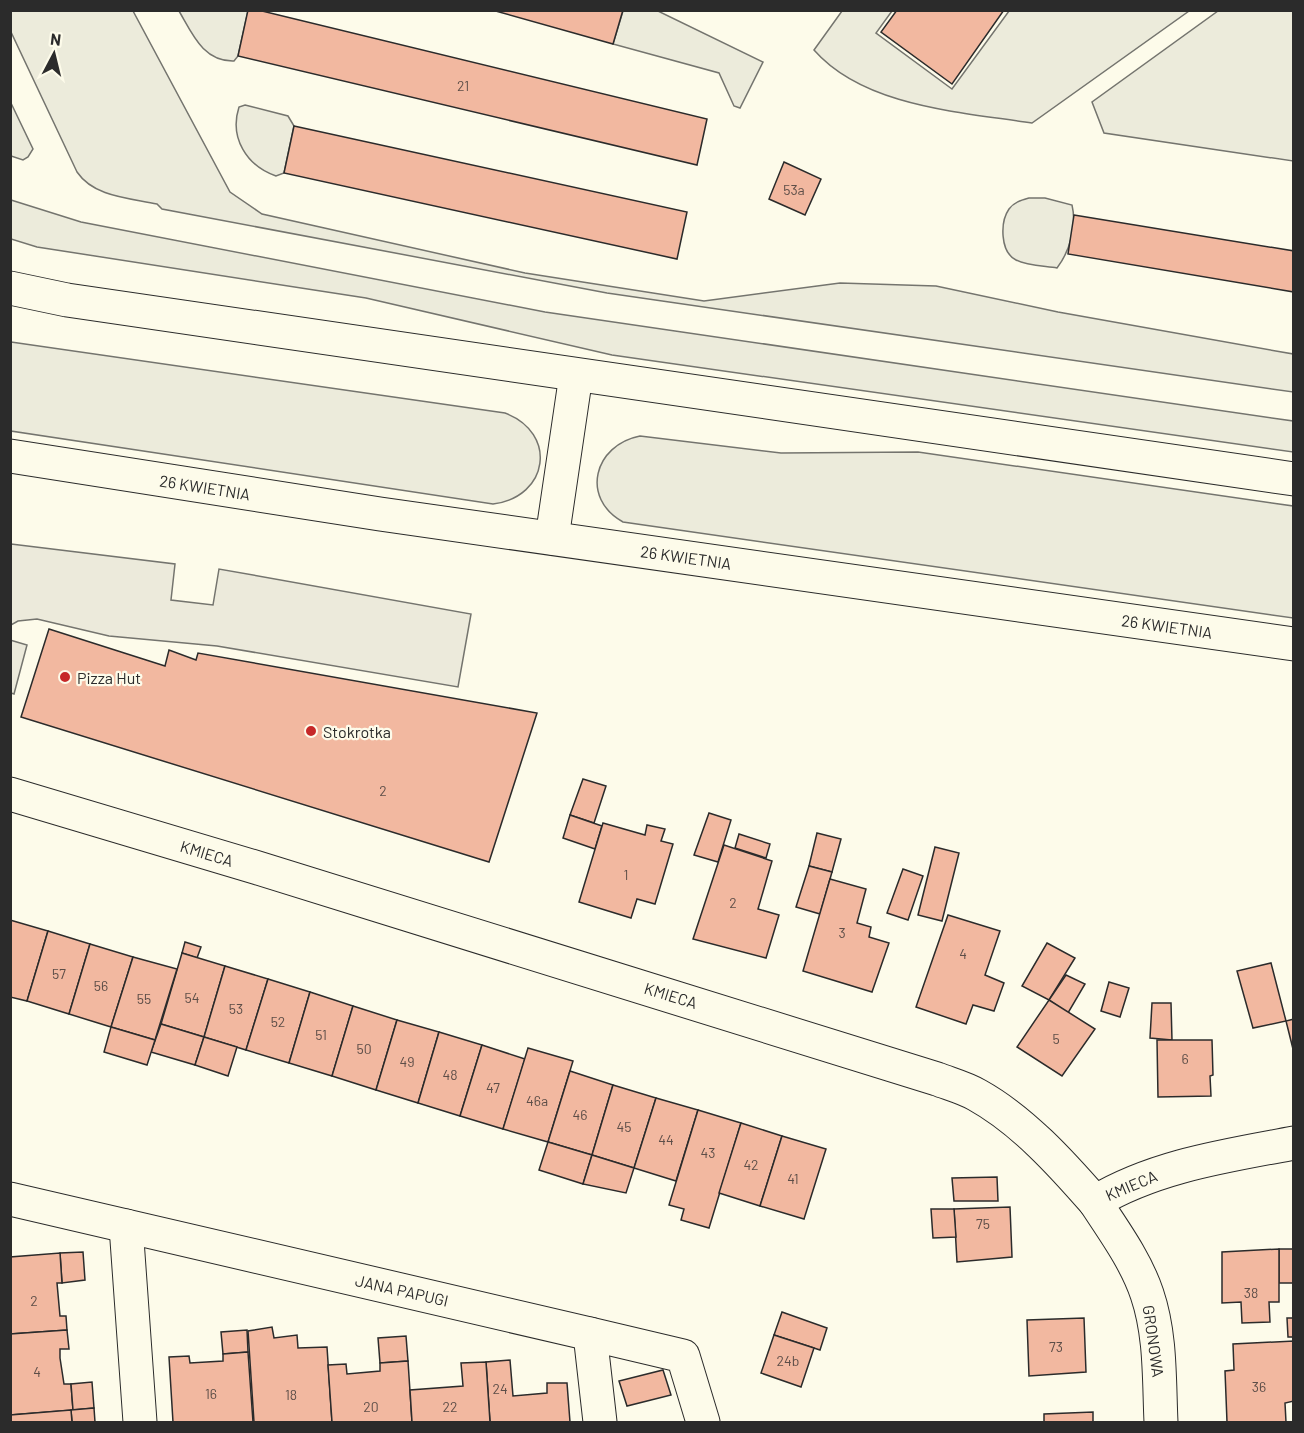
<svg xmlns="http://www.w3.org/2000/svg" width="1304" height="1433" font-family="Barlow,sans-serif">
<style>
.green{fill:#ecebdb;stroke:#74746e;stroke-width:1.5}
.parking{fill:#eceadb;stroke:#74746e;stroke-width:1.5}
.building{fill:#f2b8a0;stroke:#2b2b2b;stroke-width:1.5}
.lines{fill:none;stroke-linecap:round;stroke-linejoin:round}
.minor-casing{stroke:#2b2b2b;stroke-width:35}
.minor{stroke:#fdfbea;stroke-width:33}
.poi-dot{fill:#c62828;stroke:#fdfbea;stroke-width:2}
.labels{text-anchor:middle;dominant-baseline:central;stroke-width:4.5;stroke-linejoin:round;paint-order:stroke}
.number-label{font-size:14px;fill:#5d4e48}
.street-label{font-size:16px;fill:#2b2b2b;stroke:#fdfbea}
.poi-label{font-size:16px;fill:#2b2b2b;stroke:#fdfbea;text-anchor:start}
</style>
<rect width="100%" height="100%" fill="#fdfbea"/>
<!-- green -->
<g class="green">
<path d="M11,10l122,1 97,181 32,22 263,59 179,28 136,-18 96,3 122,26 235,42v38l-686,-99 -445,-84 -5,-5c-28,-6 -63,-7 -80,-32l-66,-140z"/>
<path d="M179,11h69l-10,45 -4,5c-31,1 -42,-28 -55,-50z"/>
<path d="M623,11h35l105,51 -23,46 -6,-2 -15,-33 -106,-29z"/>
<path d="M842,11h50l-16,22 76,56 57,-78h180l-157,112c-71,-11 -168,-16 -218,-73z"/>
<path d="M1218,11h75v150l-189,-28 -12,-31z"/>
<path d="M10,101l23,48 -5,8 -5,3 -12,-4z"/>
<path d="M245,105l43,11 6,10 -10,47 -8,3c-29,-10 -47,-38 -37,-69z"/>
<path d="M1029,198h16l27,7c5,21 -2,46 -15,63 -12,-2 -30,-2 -41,-8 -16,-8 -16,-38 -7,-51 5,-7 13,-9 20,-11z"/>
<path d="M11,200l70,22 464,90 748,109v31l-681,-97 -246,-57 -329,-51 -26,-8z"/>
<path d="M11,342l494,71c53,20 44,84 -12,91l-482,-73z"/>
<path d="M640,436l141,17 137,-1 375,54v112l-670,-96c-43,-24 -29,-77 17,-86z"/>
</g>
<!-- parking -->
<g class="parking">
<path d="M11,544l164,20 -4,36 42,5 6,-36 252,45 -13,73 -241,-41 -108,-10 -72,-17 -19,2 -7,4z"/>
<path d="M10,640l17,5 -13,49 -3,-1z"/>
</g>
<!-- building -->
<g class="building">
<path d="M248,10h10l449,109 -10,46 -459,-109z"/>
<path d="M492,10h131l-10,34z"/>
<path d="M897,10h107l-52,74 -71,-52z"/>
<path d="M294,126l393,86 -10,47 -393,-86z"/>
<path d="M784,162l37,17 -16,36 -36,-16z"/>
<path d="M1074,215l220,36v41l-226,-38z"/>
<path d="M49,629l116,37 4,-16 27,10 2,-7 339,60 -48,149 -468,-145z"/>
<path d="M583,779l23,7 -12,37 -24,-8z"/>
<path d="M709,813l22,7 -13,42 -24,-7z"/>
<path d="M570,815l32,11 -7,23 -32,-11z"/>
<path d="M603,823l42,12 2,-10 18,4 -4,12 12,3 -18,60 -18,-5 -6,19 -52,-16z"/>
<path d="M817,833l24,6 -9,33 -23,-6z"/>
<path d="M739,834l31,10 -4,14 -31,-10z"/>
<path d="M724,845l48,16 -14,48 21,6 -13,43 -73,-19z"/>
<path d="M935,847l24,6 -17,68 -24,-6z"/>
<path d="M809,866l23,6 -12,42 -24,-7z"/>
<path d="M903,869l20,7 -15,44 -21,-7z"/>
<path d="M830,879l36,10 -9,34 14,4 -2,10 20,6 -17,49 -69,-21z"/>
<path d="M948,915l52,16 -15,44 19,8 -10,28 -21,-6 -7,19 -50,-17z"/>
<path d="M10,920l38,11 -21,70 -17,-4z"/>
<path d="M48,931l42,13 -21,70 -42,-13z"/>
<path d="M185,942l16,5 -4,11 -15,-5z"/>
<path d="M1047,943l28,15 -26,42 -27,-14z"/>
<path d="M90,944l43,13 -22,70 -42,-13z"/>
<path d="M182,953l43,13 -21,71 -43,-13z"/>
<path d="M133,957l44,12 -22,71 -44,-13z"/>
<path d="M1271,963l15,58 -33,7 -16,-57z"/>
<path d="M225,966l43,13 -22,71 -42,-13z"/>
<path d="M1066,975l19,9 -17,29 -19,-13z"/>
<path d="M268,979l42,13 -21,71 -43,-13z"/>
<path d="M1109,982l20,6 -9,29 -19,-6z"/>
<path d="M310,992l43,14 -21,70 -43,-13z"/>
<path d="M1049,1000l46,29 -33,47 -45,-29z"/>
<path d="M1152,1003h19l1,37 -22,-2z"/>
<path d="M353,1006l44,14 -21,70 -44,-14z"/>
<path d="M1294,1019v34l-8,-32z"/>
<path d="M397,1020l42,12 -21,71 -42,-13z"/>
<path d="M161,1024l43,13 -9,28 -44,-13z"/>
<path d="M111,1027l44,13 -8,25 -43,-13z"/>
<path d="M439,1032l43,13 -22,71 -42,-13z"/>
<path d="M204,1037l33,10 -9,29 -33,-11z"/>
<path d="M1157,1040h55l1,35 -3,1 1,20 -53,1z"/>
<path d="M482,1045l43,14 -22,70 -43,-13z"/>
<path d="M528,1048l45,13 -25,81 -45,-13z"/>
<path d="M570,1071l43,14 -21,70 -44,-13z"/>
<path d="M613,1085l43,13 -22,70 -42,-13z"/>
<path d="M656,1098l42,12 -22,71 -42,-13z"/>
<path d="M698,1110l43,13 -32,105 -28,-8 3,-11 -15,-4z"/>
<path d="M741,1123l41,13 -22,70 -41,-13z"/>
<path d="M782,1136l44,13 -22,70 -44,-13z"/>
<path d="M548,1142l44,13 -9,29 -44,-14z"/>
<path d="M592,1155l42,13 -8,25 -43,-9z"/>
<path d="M997,1177l1,24h-44l-2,-23z"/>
<path d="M1010,1207l2,50 -55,5 -3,-53z"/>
<path d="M931,1209h23l2,28 -23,1z"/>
<rect x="1279" y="1249" width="15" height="34"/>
<path d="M1279,1249v53h-10l1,20 -28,1 -1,-21 -19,1v-51z"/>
<path d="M83,1252l2,28 -23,3 -2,-30z"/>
<path d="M60,1253l2,30h-5l3,33h6l1,14 -57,4v-77z"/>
<path d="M782,1312l45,16 -7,22 -46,-15z"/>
<path d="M1084,1318l2,54 -57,4 -2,-56z"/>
<path d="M1287,1318h7v19h-6z"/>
<path d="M272,1327l2,11 23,-3 1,13 29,-1 5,75h-78l-6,-91z"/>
<path d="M67,1330l2,19h-9v9l4,26h7l2,26 -63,5v-81z"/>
<path d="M247,1330l1,22 -25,2 -2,-22z"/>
<path d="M774,1335l40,13 -13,39 -40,-14z"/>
<path d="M406,1336l2,25 -28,2 -2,-25z"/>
<path d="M1294,1341v60l-9,2 1,19h-59l-2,-51 9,-1 -1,-26z"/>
<path d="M248,1352l5,70h-80l-4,-65 20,-1 1,7 33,-2v-7z"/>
<path d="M510,1360l3,36 34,-3v-10h20l3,39h-80l-4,-60z"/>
<path d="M408,1361l4,61h-80l-4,-57 18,-1 1,10 33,-3v-8z"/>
<path d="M486,1362l4,60h-78l-2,-32 53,-4 -2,-23z"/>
<path d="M663,1370l8,25 -44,11 -8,-25z"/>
<path d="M92,1382l2,26 -21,2 -2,-26z"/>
<path d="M94,1408l1,14h-23l-1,-12z"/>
<path d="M71,1410l1,12h-62v-7z"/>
<path d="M1093,1412v10h-49v-8z"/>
</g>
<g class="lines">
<!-- minor casing -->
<g class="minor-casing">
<g id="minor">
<path d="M10,288l57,12 1227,179"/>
<path d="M10,456l370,58 914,130"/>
<path d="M552,538l24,-163"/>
<path d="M10,794l248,74 679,211c13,5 28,9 40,16 45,25 84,68 118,107 60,-36 130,-46 199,-59"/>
<path d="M10,1199l580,135 10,88"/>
<path d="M1095,1202c19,29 41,59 52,92 14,41 12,86 14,128"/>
<path d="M126,1226l14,196"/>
<path d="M590,1334l93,22 20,66"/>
</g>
</g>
<!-- minor -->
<use href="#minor" class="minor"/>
</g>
<!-- markers -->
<g class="poi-dot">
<circle cx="65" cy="677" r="6"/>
<circle cx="311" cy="731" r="6"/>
</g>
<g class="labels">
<!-- number labels -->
<g class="number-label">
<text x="463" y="85">21</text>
<text x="794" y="189">53a</text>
<text x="383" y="790">2</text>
<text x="626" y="874">1</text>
<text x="733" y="902">2</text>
<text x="842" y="932">3</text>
<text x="963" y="953">4</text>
<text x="59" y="973">57</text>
<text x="101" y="985">56</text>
<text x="192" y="997">54</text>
<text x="144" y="998">55</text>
<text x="236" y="1008">53</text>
<text x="278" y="1021">52</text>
<text x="321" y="1034">51</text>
<text x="1056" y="1038">5</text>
<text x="364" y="1048">50</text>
<text x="1185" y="1058">6</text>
<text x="407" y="1061">49</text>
<text x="450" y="1074">48</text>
<text x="493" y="1087">47</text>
<text x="537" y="1100">46a</text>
<text x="580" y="1114">46</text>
<text x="624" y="1126">45</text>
<text x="666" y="1139">44</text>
<text x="708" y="1152">43</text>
<text x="751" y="1164">42</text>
<text x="793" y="1178">41</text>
<text x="983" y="1223">75</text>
<text x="1251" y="1292">38</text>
<text x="34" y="1300">2</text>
<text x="1056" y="1346">73</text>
<text x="788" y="1360">24b</text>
<text x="37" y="1371">4</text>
<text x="1259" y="1386">36</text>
<text x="500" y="1388">24</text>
<text x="211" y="1393">16</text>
<text x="291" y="1394">18</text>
<text x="371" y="1406">20</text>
<text x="450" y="1406">22</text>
</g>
<!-- street labels -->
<g class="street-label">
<text transform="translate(205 487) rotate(9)">26 KWIETNIA</text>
<text transform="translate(686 557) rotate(8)">26 KWIETNIA</text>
<text transform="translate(1167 626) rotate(8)">26 KWIETNIA</text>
<text transform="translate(207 853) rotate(17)">KMIECA</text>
<text transform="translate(671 995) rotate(17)">KMIECA</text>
<text transform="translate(1131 1185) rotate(-23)">KMIECA</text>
<text transform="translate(402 1290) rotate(13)">JANA PAPUGI</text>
<text transform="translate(1154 1341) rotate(82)">GRONOWA</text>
</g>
<!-- poi labels -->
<g class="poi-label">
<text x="77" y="677">Pizza Hut</text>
<text x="323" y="731">Stokrotka</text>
</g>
</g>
<!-- border -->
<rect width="1304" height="1433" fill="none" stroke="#2b2b2b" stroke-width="24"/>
<!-- north arrow -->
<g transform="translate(54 54) rotate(7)" stroke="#fdfbea" stroke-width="4.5" paint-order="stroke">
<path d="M0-4.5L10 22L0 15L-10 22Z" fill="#2b2b2b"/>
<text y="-9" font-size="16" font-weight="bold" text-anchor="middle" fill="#2b2b2b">N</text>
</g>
</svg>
